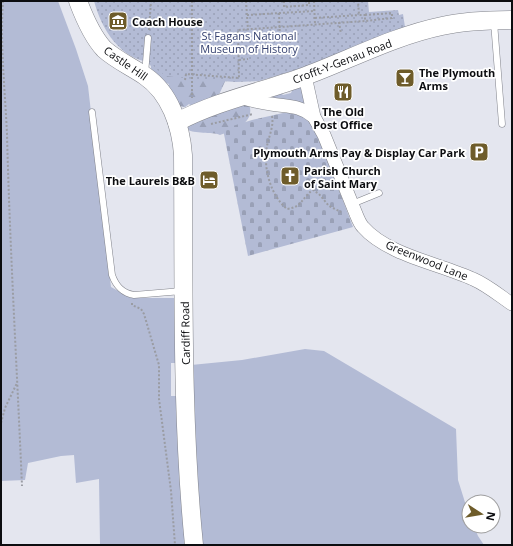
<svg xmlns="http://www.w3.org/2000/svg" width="513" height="546" font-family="'Open Sans',sans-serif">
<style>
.grass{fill:#b3bbd5}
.forest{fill:url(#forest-firs)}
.cemetery{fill:url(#cemetery-stones)}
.park{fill:url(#park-dots)}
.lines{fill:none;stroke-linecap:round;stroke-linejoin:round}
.lane-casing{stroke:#81838b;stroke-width:7}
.street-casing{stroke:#81838b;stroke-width:14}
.secondary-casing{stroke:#81838b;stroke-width:19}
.path{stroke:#9a9ca3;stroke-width:2;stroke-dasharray:2 2;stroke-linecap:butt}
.lane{stroke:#fff;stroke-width:6}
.street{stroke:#fff;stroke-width:13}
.secondary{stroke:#fff;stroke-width:18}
.labels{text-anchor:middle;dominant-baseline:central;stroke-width:3.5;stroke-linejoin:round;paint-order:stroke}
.poi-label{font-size:11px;font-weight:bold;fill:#0c0d10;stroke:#fff;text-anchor:start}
.park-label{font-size:11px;fill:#333f6e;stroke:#fff}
.street-label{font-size:11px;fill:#0c0d10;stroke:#fff}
</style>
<defs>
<pattern id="forest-firs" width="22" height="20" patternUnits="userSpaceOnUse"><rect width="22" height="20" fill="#b3bbd5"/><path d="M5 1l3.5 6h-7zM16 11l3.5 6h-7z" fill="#99a0b6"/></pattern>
<pattern id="cemetery-stones" width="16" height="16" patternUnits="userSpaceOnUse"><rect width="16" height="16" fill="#b3bbd5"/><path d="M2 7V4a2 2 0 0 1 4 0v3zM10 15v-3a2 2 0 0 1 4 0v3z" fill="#99a0b6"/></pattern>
<pattern id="park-dots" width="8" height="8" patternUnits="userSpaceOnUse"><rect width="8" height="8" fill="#b3bbd5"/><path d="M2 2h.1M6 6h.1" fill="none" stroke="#99a0b6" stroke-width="1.8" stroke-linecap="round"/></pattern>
</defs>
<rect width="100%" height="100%" fill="#e4e6ef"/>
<!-- grass -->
<g class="grass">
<path d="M1,1h57l18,48 12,37 23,201 20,11h45l4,65h-9v33h9l2,112 3,37h-85l-1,-66 -23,4 -2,-28 -13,1 -33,7 -3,17 -24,1z"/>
<path d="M300,86l3,4 2,13 -2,1 -35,-6 13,-5 2,2 8,-2 2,-5z"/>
<path d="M305,349l19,2 132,78 2,51 11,35v11h5l4,10 6,9h-284l-9,-180 51,-5z"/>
</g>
<!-- forest -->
<path class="forest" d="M149,56l79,19 -16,35 37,-6c7,19 -15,26 -29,31 -5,-3 -23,-1 -32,-5l-1,-3 8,-18 -6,-5 -4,3 -6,-1 -11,-20 1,-2 -7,-2 -11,-10v-6l-3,-3z"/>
<!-- cemetery -->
<path class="cemetery" d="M292,111c9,0 18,11 24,18l37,98 -105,29 -25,-127 29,-9z"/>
<!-- park -->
<path class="park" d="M94,1h274l1,11 29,-2 1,5 4,-1 2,13 -83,35 -63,19 -23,1 -44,-3 -26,-3 -10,-7 -5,-7c-31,-2 -50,-34 -57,-61z"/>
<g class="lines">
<!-- lane casing -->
<g class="lane-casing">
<g id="lane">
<path d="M494,22l8,102"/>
<path d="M145,74l3,-36"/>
<path d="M92,112l20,163c4,11 10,18 22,20l48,-4"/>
<path d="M352,204l27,-11"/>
</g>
</g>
<!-- street casing -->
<g class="street-casing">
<g id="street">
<path d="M305,76l9,41 10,18 32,79c2,5 4,10 7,13 24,28 78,37 110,52 14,6 27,17 39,25"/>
<path d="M240,97c10,3 21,6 31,7 17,3 29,1 43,13"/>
</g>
</g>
<!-- secondary casing -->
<g class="secondary-casing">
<g id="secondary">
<path d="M78,1c6,16 14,35 26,48 12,11 28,18 41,27 25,17 36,50 38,79 1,130 -2,261 11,390"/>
<path d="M177,122c40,-21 84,-30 126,-45 46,-17 91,-41 139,-51 23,-5 47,-6 70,-6"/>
</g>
</g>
<!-- path -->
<g class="path">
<path d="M3,1c-3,44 2,89 4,133 3,118 10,235 15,352"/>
<path d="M192,1v97"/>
<path d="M246,1l2,29"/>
<path d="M284,1v6l25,-2v-4"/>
<path d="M314,1l1,24"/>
<path d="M279,13l1,24"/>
<path d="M247,15l67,-4"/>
<path d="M365,15l27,-2v5l-27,3"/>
<path d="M315,18l44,-3"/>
<path d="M339,22l2,12"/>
<path d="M149,30l2,-29"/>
<path d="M239,60l9,-1"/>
<path d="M185,80l1,-6 53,4 -1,-48 127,-9v-6h-6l-1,-14"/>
<path d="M272,116c2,10 -3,20 -5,30 -4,21 3,49 20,63 16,-2 14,-11 26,-19l6,4 10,12 12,6"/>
<path d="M211,124l42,-10"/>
<path d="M132,303v2l9,4 3,5 15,51v34l12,92 4,54"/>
<path d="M1,423l4,-15 12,-25"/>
</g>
<!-- lane -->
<use href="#lane" class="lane"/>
<!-- street -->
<use href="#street" class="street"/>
<!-- secondary -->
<use href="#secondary" class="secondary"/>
</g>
<!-- icons -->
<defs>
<g id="museum-square" transform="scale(1)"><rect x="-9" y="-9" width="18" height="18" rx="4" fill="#6e5c2a" stroke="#fff"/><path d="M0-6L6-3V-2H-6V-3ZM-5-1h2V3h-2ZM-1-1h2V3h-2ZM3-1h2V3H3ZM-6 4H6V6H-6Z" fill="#fff"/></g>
<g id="bar-square" transform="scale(1)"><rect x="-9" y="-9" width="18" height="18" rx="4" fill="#6e5c2a" stroke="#fff"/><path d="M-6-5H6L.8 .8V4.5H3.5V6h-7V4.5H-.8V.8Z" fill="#fff"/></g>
<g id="restaurant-square" transform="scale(1)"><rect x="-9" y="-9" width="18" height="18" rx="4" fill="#6e5c2a" stroke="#fff"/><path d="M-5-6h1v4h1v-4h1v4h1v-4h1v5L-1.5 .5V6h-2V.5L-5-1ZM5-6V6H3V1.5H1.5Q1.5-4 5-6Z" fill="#fff"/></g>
<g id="parking-square" transform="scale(1)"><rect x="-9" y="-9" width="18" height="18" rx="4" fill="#6e5c2a" stroke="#fff"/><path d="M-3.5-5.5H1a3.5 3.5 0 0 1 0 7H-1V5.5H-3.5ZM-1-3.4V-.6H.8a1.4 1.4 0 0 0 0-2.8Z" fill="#fff"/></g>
<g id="church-square" transform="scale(1)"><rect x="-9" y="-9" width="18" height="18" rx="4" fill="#6e5c2a" stroke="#fff"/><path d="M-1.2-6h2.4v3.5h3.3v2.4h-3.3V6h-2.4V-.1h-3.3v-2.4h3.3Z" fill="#fff"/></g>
<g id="hotel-square" transform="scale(1)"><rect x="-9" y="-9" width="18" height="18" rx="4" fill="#6e5c2a" stroke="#fff"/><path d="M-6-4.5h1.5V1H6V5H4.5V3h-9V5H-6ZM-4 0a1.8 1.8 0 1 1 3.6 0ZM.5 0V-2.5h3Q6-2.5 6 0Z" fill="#fff"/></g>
</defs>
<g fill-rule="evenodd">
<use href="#museum-square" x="118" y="21"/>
<use href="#bar-square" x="405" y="78"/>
<use href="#restaurant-square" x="343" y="92"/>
<use href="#parking-square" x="479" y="152"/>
<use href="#church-square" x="290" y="176"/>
<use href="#hotel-square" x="209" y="180"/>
</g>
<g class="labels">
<!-- poi labels -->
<g class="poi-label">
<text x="132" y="21">Coach House</text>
<text x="419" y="72">The Plymouth<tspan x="419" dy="13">Arms</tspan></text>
<text x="343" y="111" text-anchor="middle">The Old<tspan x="343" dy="13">Post Office</tspan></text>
<text x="465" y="152" text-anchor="end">Plymouth Arms Pay &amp; Display Car Park</text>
<text x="304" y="170">Parish Church<tspan x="304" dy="13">of Saint Mary</tspan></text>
<text x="195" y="180" text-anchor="end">The Laurels B&amp;B</text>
</g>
<!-- park labels -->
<g class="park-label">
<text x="249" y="35">St Fagans National<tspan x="249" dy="13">Museum of History</tspan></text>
</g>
<!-- street labels -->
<g class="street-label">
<text transform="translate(342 61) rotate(-21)">Crofft-Y-Genau Road</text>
<text transform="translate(126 63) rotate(35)">Castle Hill</text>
<text transform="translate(427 260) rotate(22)">Greenwood Lane</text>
<text transform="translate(185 333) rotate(-91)">Cardiff Road</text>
</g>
</g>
<!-- border -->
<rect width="513" height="546" fill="none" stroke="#0c0d10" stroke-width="4"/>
<!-- north arrow -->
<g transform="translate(481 514) rotate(102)"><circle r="19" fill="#ffffff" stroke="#9e9e9f"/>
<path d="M0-3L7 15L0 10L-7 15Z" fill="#6e5c2a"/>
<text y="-6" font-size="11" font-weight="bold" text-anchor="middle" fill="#0c0d10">N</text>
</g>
</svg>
